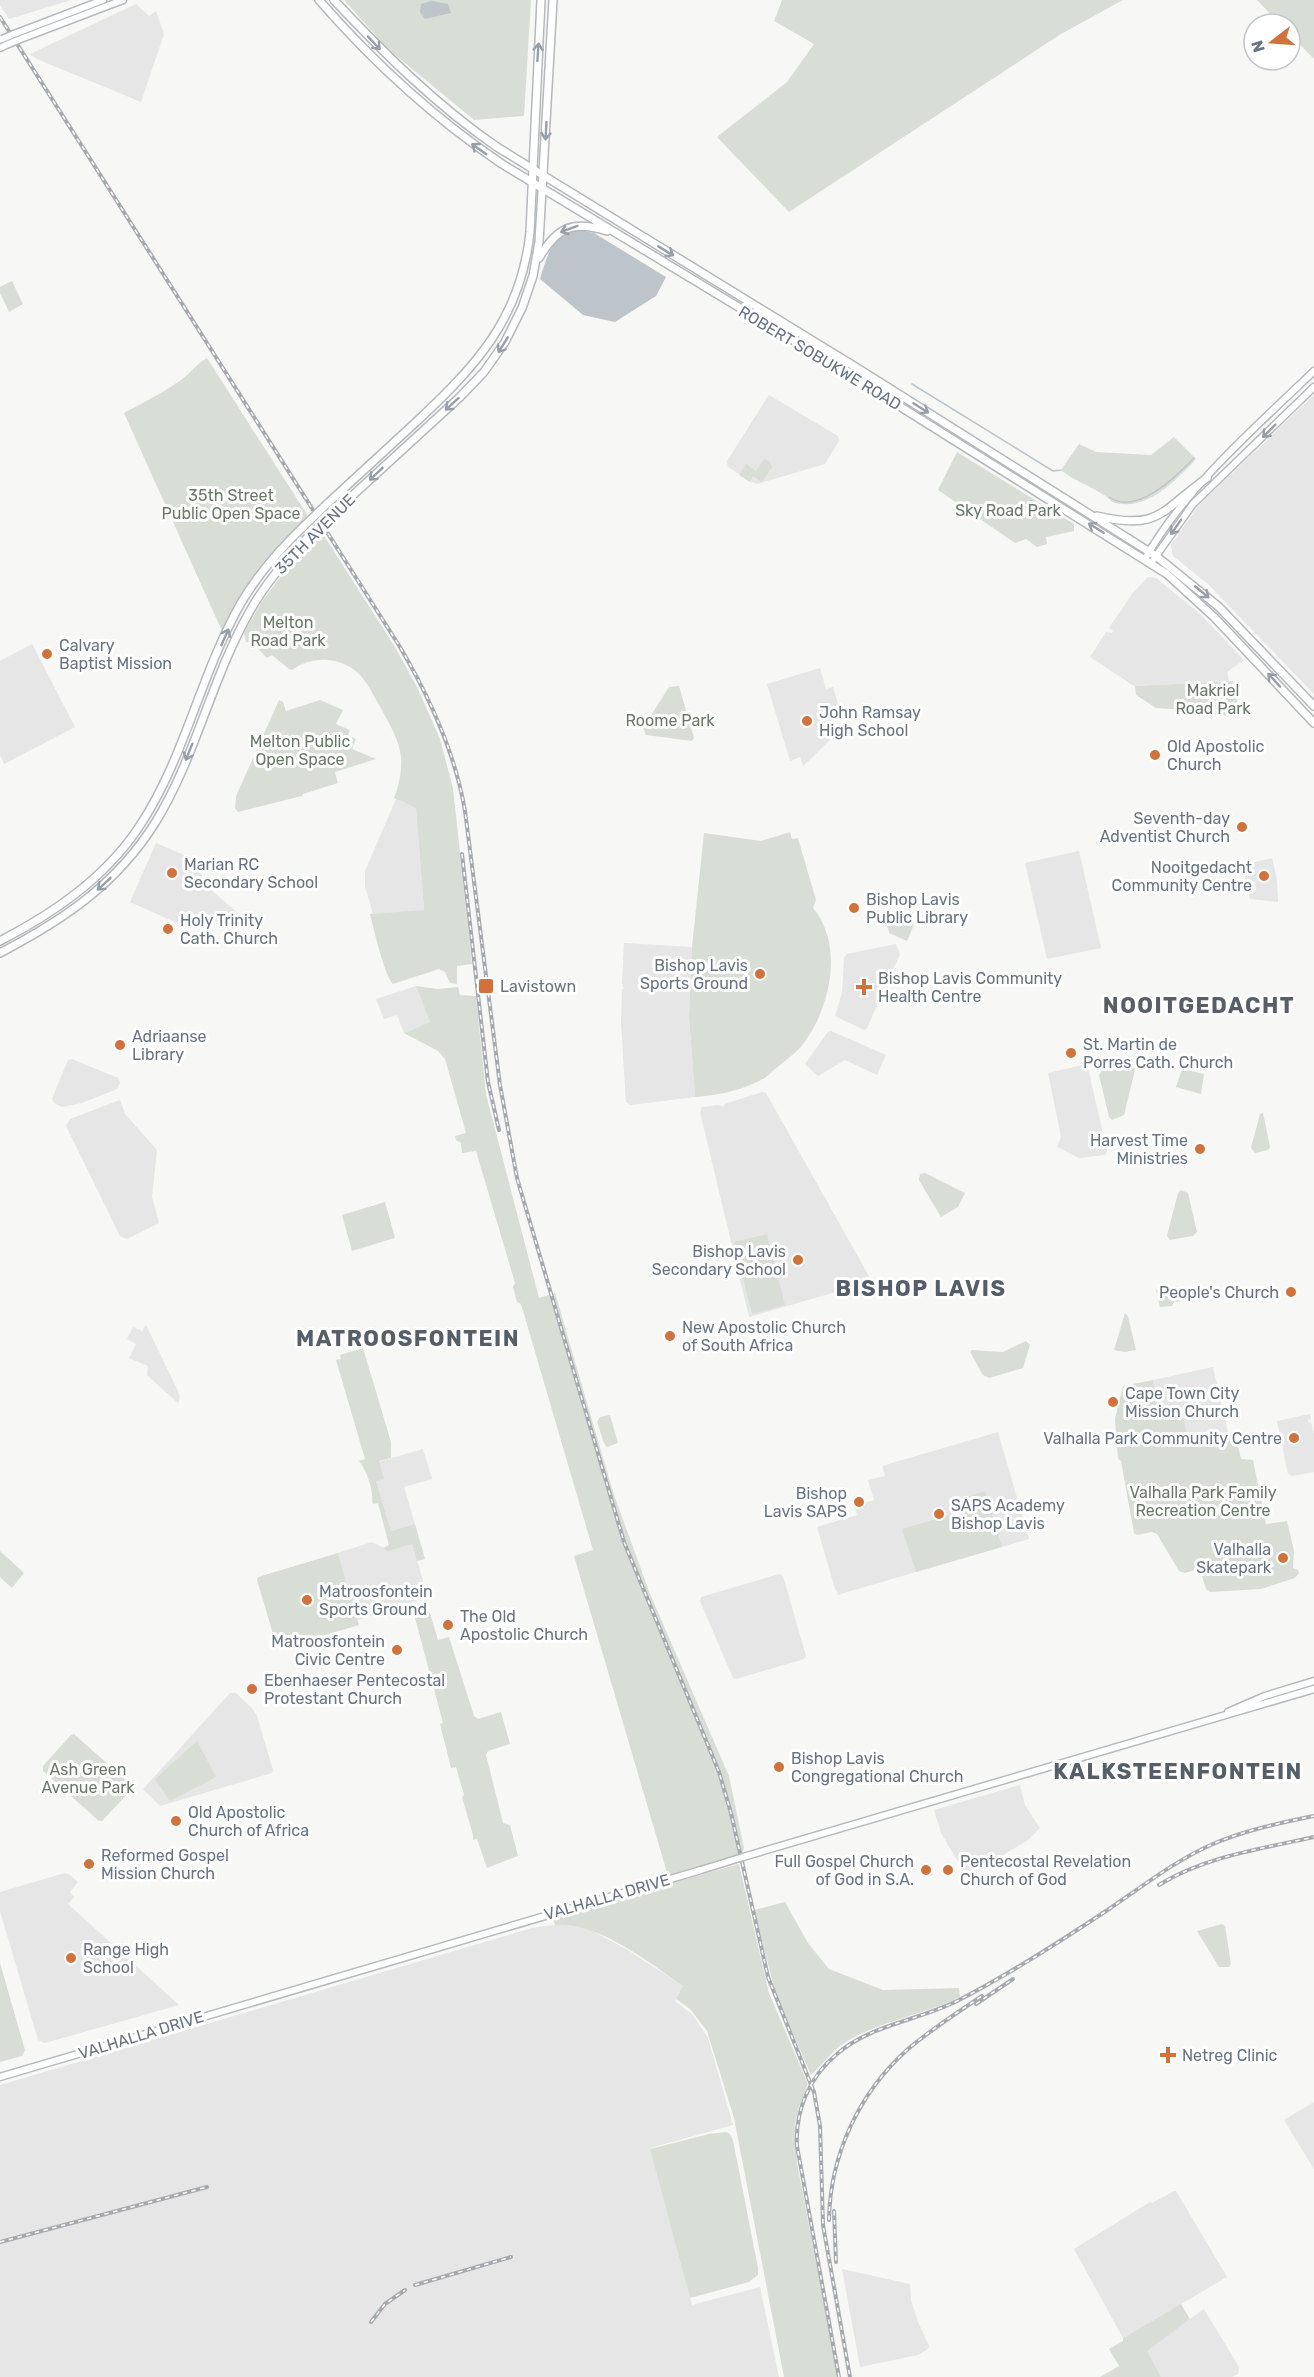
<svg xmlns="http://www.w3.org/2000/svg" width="1314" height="2377" font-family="Rubik,sans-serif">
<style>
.built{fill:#e5e6e5}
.green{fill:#d8ded6}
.water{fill:#bdc5ca}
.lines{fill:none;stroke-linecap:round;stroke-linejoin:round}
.stream{stroke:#bdc5ca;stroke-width:1.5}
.secondary-casing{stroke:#b6b9be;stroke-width:9}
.primary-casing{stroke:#b5b8bc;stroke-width:10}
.secondary{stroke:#fff;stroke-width:6}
.primary{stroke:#fff;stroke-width:7}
.rail-casing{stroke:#a5a9ae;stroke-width:4}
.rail{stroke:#fff;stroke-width:1.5;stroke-dasharray:4.5;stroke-linecap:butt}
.secondary-bridge-casing{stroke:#b6b9be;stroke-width:9;stroke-linecap:butt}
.primary-bridge-casing{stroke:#b5b8bc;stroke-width:10;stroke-linecap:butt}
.secondary-bridge{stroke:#fff;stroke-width:6}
.primary-bridge{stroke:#fff;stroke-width:7}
.oneway{stroke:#969ea8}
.poi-dot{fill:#d2723a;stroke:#fff;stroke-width:2}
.labels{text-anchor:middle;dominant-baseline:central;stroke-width:6;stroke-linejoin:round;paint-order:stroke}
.street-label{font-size:16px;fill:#697483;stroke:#fff}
.park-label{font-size:16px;fill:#697a67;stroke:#fff}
.poi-label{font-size:16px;fill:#697483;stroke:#fff;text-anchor:start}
.district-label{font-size:22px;font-weight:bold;letter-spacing:1.5px;fill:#565e68;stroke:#fff}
</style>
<rect width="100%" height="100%" fill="#f7f7f5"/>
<!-- built -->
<g class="built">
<path d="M0,0h71l-62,19 -9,-14z"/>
<path d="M136,4l13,12 7,-5 8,23 -23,68 -104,-43 -7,-5z"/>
<path d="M769,395l69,41 1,5 -14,23 -68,20 -6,-2 -23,-15 -1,-6z"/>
<path d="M1314,395v299l-106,-110 -35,-28 -2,-11 29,-41z"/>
<path d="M1148,577l8,1 43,35 45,47 -17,12 2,9 -95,5 -44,-29 16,-25 6,1 1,-2 -4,-3 23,-34z"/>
<path d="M32,644l43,83 -71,37 -4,-9v-94z"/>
<path d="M820,668l6,21 7,-2 6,20v6l-5,2 3,12 -8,14 -26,25 -3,-9 -10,4 -23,-77z"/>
<path d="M396,799l20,9 8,103 -51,3 -8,-28v-15z"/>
<path d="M156,843l35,15 20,32 30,26 -55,11 -56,-25z"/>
<path d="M1079,851l22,97 -54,11 -22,-96z"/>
<path d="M1272,858l5,22 1,22 -28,-3 -2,-7 8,-2 -1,-8 -9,1 -4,-18z"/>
<path d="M624,943l68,4 -3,69 6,81 -65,8 -4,-3 -5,-79 1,-34h2l-2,-5z"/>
<path d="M896,944l4,10 -33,74 -3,2 -29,-14 7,-23 2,-35 3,-4z"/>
<path d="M416,986l14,36 -26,11 -7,-18 -13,4 -8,-20z"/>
<path d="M831,1031l55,24 -9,20 -32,-15 -27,16 -13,-12 23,-32z"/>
<path d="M72,1059l46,19 2,5 -3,6 -35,14 -20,4 -8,-4 -2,-4 16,-39z"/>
<path d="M1087,1064l20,87 -2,4 -26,3 -22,-11 4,-10 -13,-64z"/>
<path d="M762,1092l4,1 104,185 -3,5 -118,34 -49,-205 2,-5 16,-2 5,2 2,-3z"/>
<path d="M120,1100l5,14 32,36 -5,47 7,26 -32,16 -7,-3 -54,-110 4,-7z"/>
<path d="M146,1325l32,66 2,7 -2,5 -31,-28 1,-9 -19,-8 7,-14 -9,-5 6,-12 9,4z"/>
<path d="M1213,1367l16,70 -39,9 -10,-32 -19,4 -8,-38z"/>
<path d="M1310,1414l1,5 -3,1 1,3 2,-1 3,12v38l-22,4 -4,-2 -11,-53z"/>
<path d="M998,1432l31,107 -192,56 1,-2 -3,-4 -18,-62 40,-12 -3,-9 20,-6 -6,-20 17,-4 -3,-10z"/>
<path d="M423,1449l9,30 -28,8 11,37 -24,7 -20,-67z"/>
<path d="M372,1542l16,8 24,-6 16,53 -70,23 -20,-67z"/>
<path d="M779,1574l4,2 23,80 -2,3 -68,20 -3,-1 -33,-77 1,-4z"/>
<path d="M230,1693h6l16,15 5,8 16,54 -1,3 -112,33 -17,-17z"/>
<path d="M1020,1785l5,20 15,23 -12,12 -58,35h-4l-25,-42 -7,-23z"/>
<path d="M65,1873l5,2 8,7 -8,10 4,5 -6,7 111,101 -134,38 -7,-3 -38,-129v-19z"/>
<path d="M561,1924l28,5 37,20 57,37 -8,15 18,14 15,23 25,87 -83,23 42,157 68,-18 19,90h-779v-292l532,-157z"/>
<path d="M1314,2102v67l-30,-49z"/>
<path d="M1174,2191h2l51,86 -104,61 -49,-89 76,-47 2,1z"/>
<path d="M842,2269l68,15 1,16 7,22 11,24 -1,3 -10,6 -58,12z"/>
<path d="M1204,2309l35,58 -1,7 -6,3h-71l-15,-26z"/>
</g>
<!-- green -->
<g class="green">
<path d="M344,0h187l-7,116 -50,4 -86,-71z"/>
<path d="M782,0h341l-62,34 -272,178 -72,-75 70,-55 27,-38 -40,-23z"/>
<path d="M1257,0h57v59l-24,-25v-10h-10z"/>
<path d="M12,281l11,23 -14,8 -9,-19v-6z"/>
<path d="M207,358l101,158c-36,34 -63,70 -86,115l-98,-218c18,-10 37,-19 54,-31 11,-7 17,-17 29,-24z"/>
<path d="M1174,437l22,22c-21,22 -50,54 -84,43 -9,-12 -38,-20 -51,-32l18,-26 17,8 55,3z"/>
<path d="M957,452l117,72v7l-28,6 1,7 -10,3 -11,-8 -11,4 -77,-53z"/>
<path d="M764,459l6,3 2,5 -10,15 -9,-6 -3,6 -11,-7 7,-11 10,7z"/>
<path d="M323,534l72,113 23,42 22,50 13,49 19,176 -15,2v18l-7,-1 -5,-11 -6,-3 -46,15c-9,-9 -19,-55 -23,-70l54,-4 -8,-102 -22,-10c5,-13 8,-27 7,-41 -2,-17 -11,-32 -19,-47 -7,-12 -13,-25 -22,-35 -18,-19 -48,-20 -68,-5l-3,-1 -17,-14 -5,3 -15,-15 -6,-1 -2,-9 17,-30 25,-34 30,-34 4,1z"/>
<path d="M1233,681l7,34h-33l-6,-4 -45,-3 -20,-13 -1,-9z"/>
<path d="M679,686l15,52 -2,3 -46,-6 -3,-7 26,-41z"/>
<path d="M279,700l4,2 3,9 34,-11 23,10 -7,14 14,6 -2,5 8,4 -4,10 24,10 -41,13 3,11 -35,11 -1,2 -64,16 -3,-4 1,-12z"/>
<path d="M790,832l2,7 6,-1 18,62 -3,8c32,38 17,104 -13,140 -6,6 -14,12 -21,18 -6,4 -11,11 -18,14 -21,11 -43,15 -66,17l-6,-81 3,-69 12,-114 57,8z"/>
<path d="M884,912l31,4 -2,11 -6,14 -18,-8z"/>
<path d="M416,986l22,3 20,-2 2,8 16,1 10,98 53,204 16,-5 58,199 37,102 79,182 15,72 -2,5 -74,23 -94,-320 19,-6 -72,-246 -4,-2 -4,-15 2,-4 -39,-132 -14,2 -1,-10 -5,-3 -1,-4 11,-3 -21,-74 -7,-8 -34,-18 26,-11z"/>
<path d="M1129,1064l5,2 1,4 -11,45 -12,5 -3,-3 -10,-42 3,-5z"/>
<path d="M1182,1069l22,5 -3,20 -25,-7z"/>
<path d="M1263,1113l7,34 -2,3 -13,3 -4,-5 9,-34z"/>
<path d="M925,1173l40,20 -7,14 -17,10 -22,-37 1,-6z"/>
<path d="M1181,1190l7,3 9,39 -4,4 -23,4 -3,-4 11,-43z"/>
<path d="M385,1202l10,36 -43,13 -10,-36z"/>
<path d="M767,1234l18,71 -33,9 -18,-72z"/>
<path d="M1177,1286l5,15 -8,1 -2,4 -12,1 -4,-17z"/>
<path d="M1125,1313l3,3 8,34 -11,2 -11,-2z"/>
<path d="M1026,1341l4,4 -7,23 -34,10 -6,-3 -13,-23 2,-2 31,2z"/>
<path d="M363,1348l28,94v16l-12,3 5,18 -8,2 15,50 24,-7 10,35 -8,2 -5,-17 -24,7 -5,-3 6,-3 -11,-42 -5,1 -1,-3c2,-10 -6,-32 -13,-40l6,-2 -29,-99 5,-1 -1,-4z"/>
<path d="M1153,1380l8,38 21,-4 8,32 46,-9 5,22 12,1 13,64 21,-3 7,30 -1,17 5,2 1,3 -4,5 -34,11 -51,3 -4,-3 -5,-16 -6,-3 -10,3 -6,-2 -22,-37 -5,-2 -15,3 -3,-2 -13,-72 -3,-2 -3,-40 8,-33z"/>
<path d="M610,1415l8,28 -11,4 -3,-4 -7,-21 3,-5z"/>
<path d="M985,1491l17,56 -86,25 -14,-43 58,-17 -3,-12z"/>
<path d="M0,1551l24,22 -12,15 -12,-11z"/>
<path d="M338,1553l21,72 -75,22 -8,-3 -19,-64 1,-3z"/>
<path d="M430,1613l8,27 11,-3 25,79 4,3 23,-7 9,32 -22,7 -2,4 17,68 7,2 8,31 -31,12 -10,-29 -4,1v-5l-11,-38 2,-2 -8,-28 -5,1 -11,-44 3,-1 -28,-105z"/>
<path d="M74,1734l57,51v5l-29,31h-3l-56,-50v-5l28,-31z"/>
<path d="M197,1741l19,36 -46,24 -15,-22z"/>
<path d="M739,1864l30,129 39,91 -9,23 -4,18 2,38 41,214h-54l-50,-259 -27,-87 -17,-22 -14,-10 7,-13c-35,-24 -84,-64 -128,-61l-3,-8z"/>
<path d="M785,1902l23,41 21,26 54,21 76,-2 1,9c-38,19 -85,24 -120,49 -11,9 -19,20 -29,29l-35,-80 -22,-85z"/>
<path d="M1222,1924l3,2 6,38 -2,3h-10l-22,-36z"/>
<path d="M0,1963l25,87 -3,6 -22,6z"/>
<path d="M726,2132l4,2 3,6 25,128v7l-9,7 -59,16 -40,-149 59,-15z"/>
<path d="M1181,2304l9,15 -43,32 14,26h-61l19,-11 -10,-17 14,-8v-3z"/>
</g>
<!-- water -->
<g class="water">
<path d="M432,1l16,3 3,9 -26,6 -5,-7 1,-8z"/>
<path d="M581,230l13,3 72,44 -10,19 -41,26 -32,-7 -43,-36c7,-23 13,-48 41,-49z"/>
</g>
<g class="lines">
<!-- stream -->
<g class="stream">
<path d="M912,384l141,87 8,-1"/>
<path d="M1109,497c27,19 67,-20 85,-39"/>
</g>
<!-- secondary casing -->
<g class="secondary-casing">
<g id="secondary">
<path d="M14,34l89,-34"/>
<path d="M18,40l105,-40"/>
<path d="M0,48l6,-3"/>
<path d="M1145,559c39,-70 112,-133 169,-188"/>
<path d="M1151,563l42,-59 121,-117"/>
<path d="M1228,1712l37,-16 49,-15"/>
<path d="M743,1857l571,-168"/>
<path d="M0,2077l701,-207"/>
</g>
</g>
<!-- primary casing -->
<g class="primary-casing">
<g id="primary">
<path d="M319,0c54,62 115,118 183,164l324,196 341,214 47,43 100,106"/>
<path d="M334,0c51,54 102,105 163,147l357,219 302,190 63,51 95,99"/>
<path d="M539,258c18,-31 34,-38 68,-27"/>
<path d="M327,504c29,-27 59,-54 88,-81 60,-56 106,-104 115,-191l11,-232"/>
<path d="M1097,516c64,15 64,-6 110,-38"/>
<path d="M328,518l132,-121 24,-25 21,-30 17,-34 11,-32 6,-34 14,-242"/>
<path d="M0,941c54,-28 105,-63 139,-114 46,-69 61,-152 102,-224 17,-29 39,-54 63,-77"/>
<path d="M0,953c63,-33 116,-68 155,-130 41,-66 56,-144 95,-212 16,-29 38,-54 62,-78"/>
</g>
</g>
<!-- secondary -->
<use href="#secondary" class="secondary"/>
<!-- primary -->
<use href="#primary" class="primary"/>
<!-- rail casing -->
<g class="rail-casing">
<g id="rail">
<path d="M0,17l400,630c30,51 55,105 65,164l35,274 17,93 107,364 95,230 12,41 37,164 46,115 6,34 3,99 27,152"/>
<path d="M462,854l26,228 11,48"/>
<path d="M1159,1885c47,-29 102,-36 155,-48"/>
<path d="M976,2004l37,-25"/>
<path d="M834,2211l2,51"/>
<path d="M829,2220c1,-65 30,-127 78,-170 23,-20 50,-37 75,-54"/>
<path d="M0,2242l207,-55"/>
<path d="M415,2285l96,-28"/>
<path d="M371,2322l14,-18 20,-14"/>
<path d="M839,2377l-42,-231c-2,-35 12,-69 40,-92 34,-30 85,-34 124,-55 52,-27 100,-58 148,-90 34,-23 67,-49 104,-65 32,-14 67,-21 101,-28"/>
</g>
</g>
<!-- rail -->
<use href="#rail" class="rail"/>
<!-- secondary-bridge casing -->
<g class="secondary-bridge-casing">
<g id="secondary-bridge">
<path d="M2,39l12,-5"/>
<path d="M6,45l12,-5"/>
<path d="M701,1870l42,-13"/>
</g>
</g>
<!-- primary-bridge casing -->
<g class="primary-bridge-casing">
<g id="primary-bridge">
<path d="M304,526l23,-22"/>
<path d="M312,533l16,-15"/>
</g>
</g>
<!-- secondary-bridge -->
<use href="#secondary-bridge" class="secondary-bridge"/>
<!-- primary-bridge -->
<use href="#primary-bridge" class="primary-bridge"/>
</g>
<!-- one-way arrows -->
<defs><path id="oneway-shaft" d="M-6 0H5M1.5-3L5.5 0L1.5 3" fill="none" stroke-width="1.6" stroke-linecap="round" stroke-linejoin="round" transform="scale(1.5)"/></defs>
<g class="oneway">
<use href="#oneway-shaft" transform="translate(374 43) rotate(47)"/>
<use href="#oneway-shaft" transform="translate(538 52) rotate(-86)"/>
<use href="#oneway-shaft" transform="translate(546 131) rotate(93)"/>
<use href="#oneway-shaft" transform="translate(479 149) rotate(-145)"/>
<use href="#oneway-shaft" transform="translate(569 229) rotate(160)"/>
<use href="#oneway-shaft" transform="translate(666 251) rotate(31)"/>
<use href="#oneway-shaft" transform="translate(503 345) rotate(122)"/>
<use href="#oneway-shaft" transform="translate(452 404) rotate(138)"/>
<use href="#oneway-shaft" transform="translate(921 408) rotate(32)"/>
<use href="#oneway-shaft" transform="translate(1269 431) rotate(135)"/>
<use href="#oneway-shaft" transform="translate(376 474) rotate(137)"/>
<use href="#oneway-shaft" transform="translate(1176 527) rotate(125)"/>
<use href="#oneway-shaft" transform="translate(1096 528) rotate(-148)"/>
<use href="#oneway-shaft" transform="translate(1202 592) rotate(40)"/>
<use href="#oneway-shaft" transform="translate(225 637) rotate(-66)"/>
<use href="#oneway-shaft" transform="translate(1274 680) rotate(-133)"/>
<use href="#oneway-shaft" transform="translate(189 752) rotate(112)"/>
<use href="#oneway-shaft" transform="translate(104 884) rotate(137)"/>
</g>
<!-- markers -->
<g class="poi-dot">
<circle cx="47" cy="654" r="6"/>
<circle cx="807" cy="721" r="6"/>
<circle cx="1155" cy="755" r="6"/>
<circle cx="1242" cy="827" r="6"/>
<circle cx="172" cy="873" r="6"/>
<circle cx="1264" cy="876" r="6"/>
<circle cx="854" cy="908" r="6"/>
<circle cx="168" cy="929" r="6"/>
<circle cx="760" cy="974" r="6"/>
<rect x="478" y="978" width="16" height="16" rx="3"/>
<path d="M861 978h6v6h6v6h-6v6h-6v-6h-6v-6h6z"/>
<circle cx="120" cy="1045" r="6"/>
<circle cx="1071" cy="1053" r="6"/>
<circle cx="1200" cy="1149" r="6"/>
<circle cx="798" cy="1260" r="6"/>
<circle cx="1291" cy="1292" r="6"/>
<circle cx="670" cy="1336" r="6"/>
<circle cx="1113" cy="1402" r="6"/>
<circle cx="1294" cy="1438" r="6"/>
<circle cx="859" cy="1502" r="6"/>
<circle cx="939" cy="1514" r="6"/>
<circle cx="1283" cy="1558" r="6"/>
<circle cx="307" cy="1600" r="6"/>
<circle cx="448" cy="1625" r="6"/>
<circle cx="397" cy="1650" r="6"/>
<circle cx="252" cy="1689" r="6"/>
<circle cx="779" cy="1767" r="6"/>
<circle cx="176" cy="1821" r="6"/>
<circle cx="89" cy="1864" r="6"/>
<circle cx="926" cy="1870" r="6"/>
<circle cx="948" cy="1870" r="6"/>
<circle cx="71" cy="1958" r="6"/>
<path d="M1165 2046h6v6h6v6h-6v6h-6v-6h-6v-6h6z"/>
</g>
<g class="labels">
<!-- street labels -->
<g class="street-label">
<text transform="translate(820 358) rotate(31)">ROBERT SOBUKWE ROAD</text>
<text transform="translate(315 534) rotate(-45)">35TH AVENUE</text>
<text transform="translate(607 1897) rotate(-16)">VALHALLA DRIVE</text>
<text transform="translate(141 2035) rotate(-17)">VALHALLA DRIVE</text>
</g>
<!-- park labels -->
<g class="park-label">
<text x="231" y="495">35th Street<tspan x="231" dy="18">Public Open Space</tspan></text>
<text x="1008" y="510">Sky Road Park</text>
<text x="288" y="622">Melton<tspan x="288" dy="18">Road Park</tspan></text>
<text x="1213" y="690">Makriel<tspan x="1213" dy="18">Road Park</tspan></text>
<text x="670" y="720">Roome Park</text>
<text x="300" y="741">Melton Public<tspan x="300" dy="18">Open Space</tspan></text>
<text x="1203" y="1492">Valhalla Park Family<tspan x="1203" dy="18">Recreation Centre</tspan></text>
<text x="88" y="1769">Ash Green<tspan x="88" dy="18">Avenue Park</tspan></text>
</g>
<!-- poi labels -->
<g class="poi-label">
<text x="59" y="645">Calvary<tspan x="59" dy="18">Baptist Mission</tspan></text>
<text x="819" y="712">John Ramsay<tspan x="819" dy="18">High School</tspan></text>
<text x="1167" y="746">Old Apostolic<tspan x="1167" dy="18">Church</tspan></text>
<text x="1230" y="818" text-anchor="end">Seventh-day<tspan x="1230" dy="18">Adventist Church</tspan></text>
<text x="184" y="864">Marian RC<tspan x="184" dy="18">Secondary School</tspan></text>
<text x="1252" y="867" text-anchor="end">Nooitgedacht<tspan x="1252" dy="18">Community Centre</tspan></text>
<text x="866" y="899">Bishop Lavis<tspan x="866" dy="18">Public Library</tspan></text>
<text x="180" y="920">Holy Trinity<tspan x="180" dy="18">Cath. Church</tspan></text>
<text x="748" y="965" text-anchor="end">Bishop Lavis<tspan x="748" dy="18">Sports Ground</tspan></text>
<text x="878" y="978">Bishop Lavis Community<tspan x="878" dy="18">Health Centre</tspan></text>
<text x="500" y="986">Lavistown</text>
<text x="132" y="1036">Adriaanse<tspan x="132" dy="18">Library</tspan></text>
<text x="1083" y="1044">St. Martin de<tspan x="1083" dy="18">Porres Cath. Church</tspan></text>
<text x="1188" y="1140" text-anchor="end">Harvest Time<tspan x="1188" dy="18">Ministries</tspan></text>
<text x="786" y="1251" text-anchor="end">Bishop Lavis<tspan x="786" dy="18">Secondary School</tspan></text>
<text x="1279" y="1292" text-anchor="end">People's Church</text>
<text x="682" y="1327">New Apostolic Church<tspan x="682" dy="18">of South Africa</tspan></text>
<text x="1125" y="1393">Cape Town City<tspan x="1125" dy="18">Mission Church</tspan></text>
<text x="1282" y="1438" text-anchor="end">Valhalla Park Community Centre</text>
<text x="847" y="1493" text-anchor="end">Bishop<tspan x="847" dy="18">Lavis SAPS</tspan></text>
<text x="951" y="1505">SAPS Academy<tspan x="951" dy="18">Bishop Lavis</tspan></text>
<text x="1271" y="1549" text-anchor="end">Valhalla<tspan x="1271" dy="18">Skatepark</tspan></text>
<text x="319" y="1591">Matroosfontein<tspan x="319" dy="18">Sports Ground</tspan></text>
<text x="460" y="1616">The Old<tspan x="460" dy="18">Apostolic Church</tspan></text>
<text x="385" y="1641" text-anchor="end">Matroosfontein<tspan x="385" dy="18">Civic Centre</tspan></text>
<text x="264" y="1680">Ebenhaeser Pentecostal<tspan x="264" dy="18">Protestant Church</tspan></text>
<text x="791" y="1758">Bishop Lavis<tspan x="791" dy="18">Congregational Church</tspan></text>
<text x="188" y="1812">Old Apostolic<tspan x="188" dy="18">Church of Africa</tspan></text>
<text x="101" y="1855">Reformed Gospel<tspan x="101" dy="18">Mission Church</tspan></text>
<text x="914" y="1861" text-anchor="end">Full Gospel Church<tspan x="914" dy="18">of God in S.A.</tspan></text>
<text x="960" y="1861">Pentecostal Revelation<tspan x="960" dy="18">Church of God</tspan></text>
<text x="83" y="1949">Range High<tspan x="83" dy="18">School</tspan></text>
<text x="1182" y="2055">Netreg Clinic</text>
</g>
<!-- district labels -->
<g class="district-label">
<text x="1199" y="1005">NOOITGEDACHT</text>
<text x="921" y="1288">BISHOP LAVIS</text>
<text x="408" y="1338">MATROOSFONTEIN</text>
<text x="1178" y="1771">KALKSTEENFONTEIN</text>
</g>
</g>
<!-- north arrow -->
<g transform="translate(1272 42) rotate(253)"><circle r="28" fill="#ffffff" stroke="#c3c7cd" stroke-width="1.5"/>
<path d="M0-4.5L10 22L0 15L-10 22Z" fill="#d2723a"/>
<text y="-9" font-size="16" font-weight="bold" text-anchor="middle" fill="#697483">N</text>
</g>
</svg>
